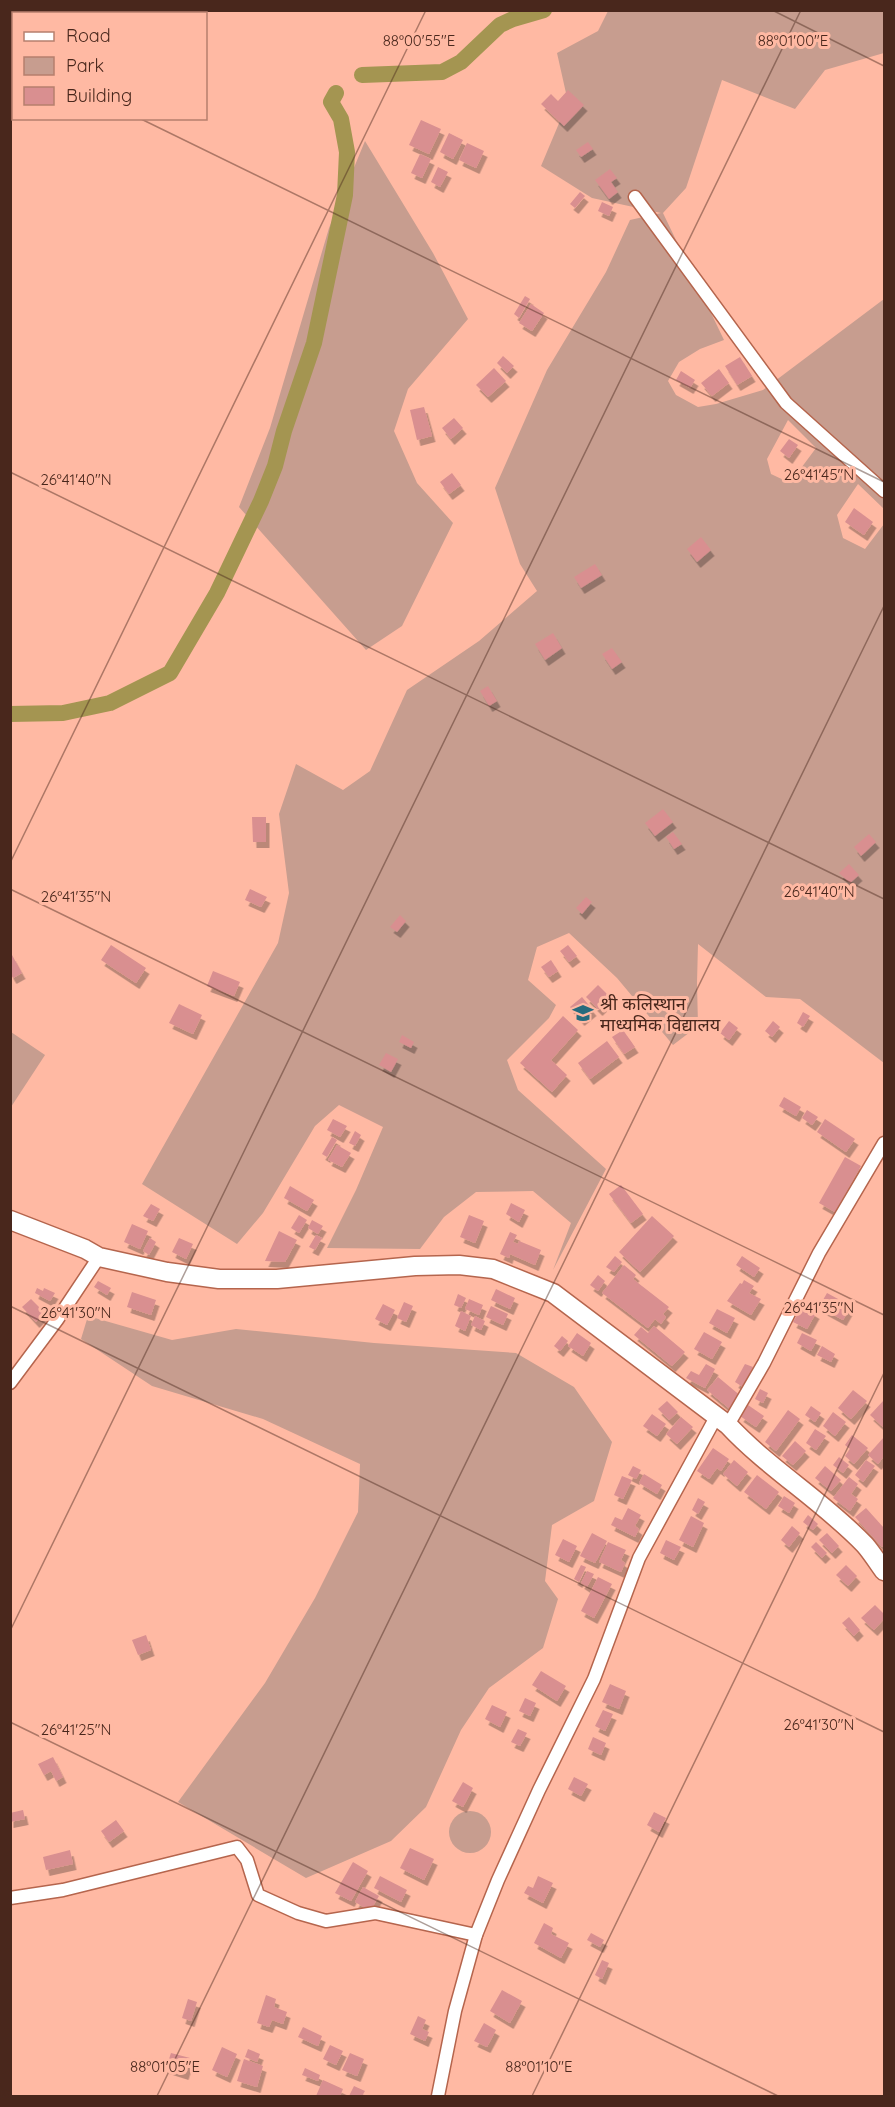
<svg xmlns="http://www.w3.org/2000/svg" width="895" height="2107" font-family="Quicksand,'Noto Sans Devanagari',sans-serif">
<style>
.green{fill:#c79d8f;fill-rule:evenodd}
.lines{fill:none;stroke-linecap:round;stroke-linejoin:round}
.canal{stroke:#a49551;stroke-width:16}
.building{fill:#d98f90;filter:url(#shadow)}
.street-casing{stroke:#b5654d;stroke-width:15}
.secondary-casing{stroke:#b5654d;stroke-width:21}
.street{stroke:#fff;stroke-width:12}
.secondary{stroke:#fff;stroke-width:18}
.ticks{fill:none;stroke:#49271c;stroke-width:1.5;stroke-opacity:0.45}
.labels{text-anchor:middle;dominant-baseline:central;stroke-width:6;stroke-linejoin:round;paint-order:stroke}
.poi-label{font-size:18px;fill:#49271c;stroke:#ffb9a3;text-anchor:start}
.ticks-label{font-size:15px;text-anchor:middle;fill:#49271c;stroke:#ffb9a3;stroke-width:6;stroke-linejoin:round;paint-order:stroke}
</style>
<defs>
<filter id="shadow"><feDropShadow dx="3.5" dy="6" stdDeviation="0" flood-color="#0004"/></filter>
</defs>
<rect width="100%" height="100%" fill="#ffb9a3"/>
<!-- green -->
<g class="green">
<path d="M608,11h276v42l-59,17 -30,39 -73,-29 -36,108 -23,25 61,127 -24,9 -21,13 -11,19 8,14 22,12 18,-3 47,-14 121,-91v210l-26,-25 -21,31 6,23 22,11 19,-25v539l-84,-64 -34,-2 -68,-53 -1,39 1,43 -25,19 -56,-67 -48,-45 -32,14 -9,33 28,25 -7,13 -42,42 11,30 88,79 -53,101 18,-47 -38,-32 -57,1 -32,25 -24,32 -93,-1 29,-58 27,-63 -44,-22 -24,21 -52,87 -26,31 -95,-60 136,-241 11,-50 -10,-79 17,-50 47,26 27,-19 37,-81 72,-49 58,-50 -17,-27 -25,-76 52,-118 59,-98 24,-52 31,-7 -69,-15 -51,-32 27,-64 -11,-49 41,-22zM788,420l28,28 -26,35 -19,-9 -4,-15z"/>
<path d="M365,141l68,112 35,66 -60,70 -14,42 23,52 36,40 -51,103 -36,24 -127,-143 31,-79 59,-200z"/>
<path d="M11,1032l34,23 -34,52z"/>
<path d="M88,1316l84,24 64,-11 138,14 142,10 58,34 38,55 -18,59 -42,24 -7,56 13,18 -15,49 -54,40 -28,42 -35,77 -35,34 -85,37 -128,-76 87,-119 50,-85 43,-86 2,-48 -97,-45 -111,-33 -71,-47z"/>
<circle cx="470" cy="1832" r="21"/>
</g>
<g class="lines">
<!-- canal -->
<g class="canal">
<path d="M362,75l80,-3 19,-10 39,-37 13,-6 31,-9"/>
<path d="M10,714l53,-1 47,-10 60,-30 47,-80 44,-92 14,-35 9,-35 30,-88 31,-148 2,-43 -6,-33 -10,-17 5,-9"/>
</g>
</g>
<!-- building -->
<g class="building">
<path d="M568,90l16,15 -20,21 -23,-22 10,-10 7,7z"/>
<path d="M421,120l20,9 -12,25 -20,-9z"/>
<path d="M449,133l14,7 -10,19 -13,-7z"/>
<path d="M588,142l5,7 -12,8 -5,-7z"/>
<path d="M467,143l17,8 -8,17 -17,-8z"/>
<path d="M420,154l11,5 -9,19 -11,-5z"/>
<path d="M438,167l10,5 -8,15 -9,-5z"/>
<path d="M610,169l7,9 -6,4 7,10 -9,7 -14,-19z"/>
<path d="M580,192l5,4 -10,12 -5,-4z"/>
<path d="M602,202l11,5 -4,9 -11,-5z"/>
<path d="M525,296l5,3 -11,19 -5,-4z"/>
<path d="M531,304l13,9 -12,18 -13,-8z"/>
<path d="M503,356l11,10 -7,7 -10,-10z"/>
<path d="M740,357l12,19 -15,9 -12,-19z"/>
<path d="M494,368l12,13 -18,16 -12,-12z"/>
<path d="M719,369l10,14 -17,13 -11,-13z"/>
<path d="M681,371l14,9 -5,8 -14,-8z"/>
<path d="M424,407l8,29 -15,4 -7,-30z"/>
<path d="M454,418l9,10 -12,11 -9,-11z"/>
<path d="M789,439l9,6 -9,13 -9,-7z"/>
<path d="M452,473l9,12 -12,9 -9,-12z"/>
<path d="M854,508l19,14 -9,13 -19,-13z"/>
<path d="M701,537l10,13 -14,12 -10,-13z"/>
<path d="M595,564l7,11 -21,13 -7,-11z"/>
<path d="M553,633l9,15 -17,12 -10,-16z"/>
<path d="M612,648l10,14 -10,7 -10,-15z"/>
<path d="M488,686l9,15 -8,5 -9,-15z"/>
<path d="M663,809l10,13 -18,14 -10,-13z"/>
<path d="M252,817h14v25h-13z"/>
<path d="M673,832l9,12 -8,5 -8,-12z"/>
<path d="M869,834l7,8 -15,14 -7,-9z"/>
<path d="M849,864l10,11 -9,8 -11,-10z"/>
<path d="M250,889l17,8 -6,10 -16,-7z"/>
<path d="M586,897l6,5 -10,12 -6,-6z"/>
<path d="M400,915l6,6 -9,11 -7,-5z"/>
<path d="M111,945l35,23 -10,15 -35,-23z"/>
<path d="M568,945l9,11 -8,6 -9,-11z"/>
<path d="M12,955l10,18 -9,5 -3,-5v-17z"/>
<path d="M551,960l7,11 -9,6 -8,-10z"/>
<path d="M213,971l27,11 -6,14 -27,-10z"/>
<path d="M598,985l13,13 -12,12 -13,-13z"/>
<path d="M582,997l11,13 -12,10 -11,-13z"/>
<path d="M179,1004l23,11 -9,19 -24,-11z"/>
<path d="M803,1012l7,4 -7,11 -6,-4z"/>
<path d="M563,1016l15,14 -27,30 16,15 -15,17 -32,-29z"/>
<path d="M729,1021l9,7 -9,12 -9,-7z"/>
<path d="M773,1021l7,6 -8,10 -7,-6z"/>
<path d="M623,1030l12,17 -11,7 -12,-17z"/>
<path d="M402,1035l12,7 -3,6 -12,-6z"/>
<path d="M607,1041l12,16 -29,22 -12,-16z"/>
<path d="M386,1053l12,6 -7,13 -12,-7z"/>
<path d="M784,1097l17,10 -5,9 -17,-10z"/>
<path d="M807,1110l11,7 -6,8 -10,-7z"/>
<path d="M333,1119l14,7 -7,11 -13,-7z"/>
<path d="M825,1119l30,20 -9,13 -29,-20z"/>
<path d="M355,1131l6,4 -6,11 -6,-3z"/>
<path d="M332,1137l5,3 -10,17 -5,-3z"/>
<path d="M337,1145l14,8 -9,14 -14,-7z"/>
<path d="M845,1157l16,9 -26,46 -16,-9z"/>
<path d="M621,1185l22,29 -12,9 -22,-29z"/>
<path d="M290,1186l24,14 -7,11 -23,-13z"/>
<path d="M511,1203l14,7 -6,12 -13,-8z"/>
<path d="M151,1204l9,5 -7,12 -10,-5z"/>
<path d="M299,1215l8,5 -8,13 -8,-5z"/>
<path d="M469,1215l15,6 -9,22 -15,-6z"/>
<path d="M652,1216l22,20 -34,36 -21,-20z"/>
<path d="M312,1220l11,6 -5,8 -10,-6z"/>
<path d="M132,1224l16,7 -8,18 -16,-7z"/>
<path d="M279,1231l18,9 -12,22 -20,-1z"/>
<path d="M510,1232l7,3 -4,7 5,2 1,-3 22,9 -6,15 -25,-11 -1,4 -9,-4z"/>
<path d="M316,1235l6,3 -7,12 -6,-3z"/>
<path d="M150,1238l6,4 -7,13 -6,-4z"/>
<path d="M179,1238l14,6 -7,15 -14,-7z"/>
<path d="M615,1256l7,6 -8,10 -8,-5z"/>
<path d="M742,1256l18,12 -6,9 -18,-12z"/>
<path d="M624,1265l12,10 -3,4 36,28 -6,7 3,3 -5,7 -6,-5 -7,9 -46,-35z"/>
<path d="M598,1275l7,6 -7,10 -8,-6z"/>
<path d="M744,1280l10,6 -5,7 12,6 -10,16 -24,-14 13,-18 2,1z"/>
<path d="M98,1281l13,7 -4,7 -13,-8z"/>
<path d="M37,1288l6,3 1,-3 11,5 -5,8 -15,-8z"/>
<path d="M496,1289l19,9 -5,11 -19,-9z"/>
<path d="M132,1292l24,8 -5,15 -24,-8z"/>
<path d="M827,1293l24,13 -8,14 -24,-13z"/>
<path d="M458,1294l8,4 -5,10 -7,-3z"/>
<path d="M31,1299l14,14 -9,9 -14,-15z"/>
<path d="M469,1299l14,6 -4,10 -14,-6z"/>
<path d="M404,1302l9,4 -7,16 -9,-4z"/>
<path d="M383,1304l12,6 -8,15 -12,-6z"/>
<path d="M803,1305l13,8 -9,16 -14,-7z"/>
<path d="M491,1306l17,8 -5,11 -17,-8z"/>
<path d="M717,1309l18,9 -8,15 -18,-10z"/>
<path d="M461,1311l10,5 -6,15 -10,-5z"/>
<path d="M475,1316l10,5 -4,9 -10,-5z"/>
<path d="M654,1326l31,26 -13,14 -38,-31 7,-8 7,6z"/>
<path d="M704,1332l18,10 -10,17 -18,-10z"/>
<path d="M577,1333l14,10 -8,13 -15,-10z"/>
<path d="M802,1333l15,7 -6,11 -14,-8z"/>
<path d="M562,1336l6,5 -8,10 -6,-5z"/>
<path d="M822,1346l13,8 -4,8 -14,-7z"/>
<path d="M706,1364l9,5 -10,19 -19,-10 5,-7 8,4z"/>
<path d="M745,1364l8,3 -10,20 -8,-5z"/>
<path d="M718,1377l24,20 -11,13 -24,-20z"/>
<path d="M760,1389l8,4 -5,10 -8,-4z"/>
<path d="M853,1390l14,11 -16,18 -13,-11z"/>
<path d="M884,1400v25l-1,2 -13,-12z"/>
<path d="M667,1401l11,11 -9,8 -11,-11z"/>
<path d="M748,1405l16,11 -8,11 -16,-11z"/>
<path d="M811,1406l10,7 -6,9 -10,-7z"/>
<path d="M788,1410l12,9 -24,32 -11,-9z"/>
<path d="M833,1412l13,10 -11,14 -12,-10z"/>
<path d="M652,1414l14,10 -9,12 -14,-10z"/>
<path d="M681,1417l12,10 -16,17 -11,-10z"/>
<path d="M815,1429l11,7 -10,14 -10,-7z"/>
<path d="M852,1435l16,13 -14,16 -9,-8 5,-7 -5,-4z"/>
<path d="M884,1437v19l-6,8 -10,-9z"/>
<path d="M795,1441l11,10 -13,14 -11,-9z"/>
<path d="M713,1448l16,11 -8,12 -4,-3 -8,11 -12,-8z"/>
<path d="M839,1457l10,8 -6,8 -10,-8z"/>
<path d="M734,1460l14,12 -11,14 -14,-12z"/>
<path d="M866,1460l9,6 -12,16 -8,-7z"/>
<path d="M633,1466l8,4 -5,9 -8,-4z"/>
<path d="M825,1466l16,14 -10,11 -16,-13z"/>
<path d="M644,1474l18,11 -5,9 -18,-11z"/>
<path d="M757,1475l22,17 -13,17 -22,-17z"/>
<path d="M622,1476l10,4 -9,19 -9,-4z"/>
<path d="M849,1477l9,7 -7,10 7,5 -8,12 -17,-13z"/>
<path d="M784,1496l11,7 -6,10 -11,-7z"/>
<path d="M698,1498l7,4 -7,12 -6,-4z"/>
<path d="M628,1508l13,7 -6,11 4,3 -4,8 -24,-12 4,-8 7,3z"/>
<path d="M866,1508l18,20v17l-2,2 -27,-30z"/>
<path d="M808,1515l10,9 -5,6 -10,-8z"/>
<path d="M691,1516l13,7 -11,24 -14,-7z"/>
<path d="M792,1526l8,7 -11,14 -8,-7z"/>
<path d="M592,1533l15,8 -12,22 -15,-7z"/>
<path d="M827,1533l12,13 -7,7 -13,-13z"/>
<path d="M563,1539l14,7 -8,16 -14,-7z"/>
<path d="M666,1540l15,7 -7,13 -14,-7z"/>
<path d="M608,1542l18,8 -5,10 4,3 -4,9 -22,-10z"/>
<path d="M816,1542l11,11 -5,5 -11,-11z"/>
<path d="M581,1565l5,2 -7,15 -5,-3z"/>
<path d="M846,1565l11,11 -9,10 -12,-11z"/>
<path d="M587,1571l7,3 -7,13 -6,-4z"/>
<path d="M598,1577l14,7 -18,34 -13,-7z"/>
<path d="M875,1605l9,9v5l-10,11 -13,-12z"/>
<path d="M849,1617l11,13 -6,6 -12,-13z"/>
<path d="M146,1635l5,15 -13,5 -6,-15z"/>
<path d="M541,1671l25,15 -9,15 -25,-16z"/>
<path d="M610,1684l16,7 -7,18 -17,-7z"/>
<path d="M525,1698l11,5 -6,13 -11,-5z"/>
<path d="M492,1705l15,7 -7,15 -15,-8z"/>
<path d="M603,1710l10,4 -8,17 -10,-5z"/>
<path d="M518,1729l9,4 -7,13 -9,-4z"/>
<path d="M593,1737l13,6 -5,12 -13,-6z"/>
<path d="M53,1757l10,20 -7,4 -5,-10 -7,4 -6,-11z"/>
<path d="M574,1777l14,7 -7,12 -13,-7z"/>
<path d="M463,1782l10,6 -10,19 -11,-6z"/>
<path d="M23,1810l2,9 -15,3v-9z"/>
<path d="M654,1812l12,6 -7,14 -12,-7z"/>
<path d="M116,1820l8,11 -15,11 -8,-11z"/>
<path d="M410,1848l24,11 -10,21 -24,-12z"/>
<path d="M70,1850l3,14 -27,6 -3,-13z"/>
<path d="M353,1862l15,9 -17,30 -16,-8z"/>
<path d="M380,1876l27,14 -6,12 -27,-14z"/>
<path d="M538,1876l15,7 -10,20 -19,-10 4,-7 5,2z"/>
<path d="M363,1887l16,9 -9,15 -15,-9z"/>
<path d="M544,1923l9,5 -2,6 18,9 -8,15 -27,-15z"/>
<path d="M591,1933l13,7 -4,7 -13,-7z"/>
<path d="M602,1960l7,3 -7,16 -7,-4z"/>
<path d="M502,1990l20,11 -12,22 -20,-12z"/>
<path d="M266,1995l10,4 -2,8 13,5 -4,12 -11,-4 -3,7 -12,-4z"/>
<path d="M188,1999l9,3 -6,19 -9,-3z"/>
<path d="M418,2016l8,4 -4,9 7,3 -4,9 -15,-7z"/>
<path d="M484,2023l12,7 -9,17 -13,-6z"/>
<path d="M303,2027l19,9 -4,10 -20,-9z"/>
<path d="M330,2045l13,6 -7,14 -13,-6z"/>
<path d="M222,2047l15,7 -10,23 -15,-7z"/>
<path d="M248,2049l12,5 -3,8 -12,-5z"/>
<path d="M171,2053l19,5 -5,16 -19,-6z"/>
<path d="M350,2053l14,6 -7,17 -15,-6z"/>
<path d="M244,2059l19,7 -6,21 -20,-6z"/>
<path d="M305,2068l15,7 -2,6 -16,-6z"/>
<path d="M323,2080l20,9 -3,7h-24z"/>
<path d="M354,2086l11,5 -3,5h-13z"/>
</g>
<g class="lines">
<!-- street casing -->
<g class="street-casing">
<g id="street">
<path d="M635,197l151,206 98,88"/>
<path d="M10,1383l47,-63 42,-63"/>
<path d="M728,1425l36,-62 55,-110 65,-110"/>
<path d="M10,1898l53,-8 174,-43 10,13 11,35 40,18 28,8 49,-8 101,22"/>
<path d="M438,2096l17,-85 21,-76 22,-55 41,-90 55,-111 45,-121 77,-141"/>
</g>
</g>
<!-- secondary casing -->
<g class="secondary-casing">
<path id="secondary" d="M10,1220l75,29 14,8 68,15 52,7h58l138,-13 44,-1 34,4 60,24 175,132c41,44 95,76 137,120 7,8 13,18 19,26"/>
</g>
<!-- street -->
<use href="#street" class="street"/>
<!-- secondary -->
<use href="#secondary" class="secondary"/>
</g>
<!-- ticks -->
<path class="ticks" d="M772,10l112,56M51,14l1,-4M10,56l4,1M10,96l4,-6M139,118l745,364M10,472l874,427M10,863l416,-853M10,889l874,426M10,1306l874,426M10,1631l791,-1621M10,1722l768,374M157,2096l727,-1490M532,2096l352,-723"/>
<!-- icons -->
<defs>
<g id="school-bare" transform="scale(1.62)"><path d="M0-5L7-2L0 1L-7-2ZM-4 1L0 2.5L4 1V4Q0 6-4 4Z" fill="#286b7d" stroke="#ffb9a3" stroke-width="2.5" paint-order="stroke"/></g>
</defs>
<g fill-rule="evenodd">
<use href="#school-bare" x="583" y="1013"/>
</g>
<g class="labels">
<!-- poi labels -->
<g class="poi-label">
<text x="600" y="1003">श्री कलिस्थान<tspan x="600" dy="21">माध्यमिक विद्यालय</tspan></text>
</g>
</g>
<g class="ticks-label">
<text x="419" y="46">88°00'55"E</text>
<text x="793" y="46">88°01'00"E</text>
<text x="819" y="480">26°41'45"N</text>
<text x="76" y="485">26°41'40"N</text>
<text x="819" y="897">26°41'40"N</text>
<text x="76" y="902">26°41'35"N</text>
<text x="819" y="1313">26°41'35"N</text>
<text x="76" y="1318">26°41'30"N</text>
<text x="819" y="1730">26°41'30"N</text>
<text x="76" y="1735">26°41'25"N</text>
<text x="165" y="2072">88°01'05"E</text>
<text x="539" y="2072">88°01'10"E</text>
</g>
<!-- border -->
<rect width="895" height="2107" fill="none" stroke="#49271c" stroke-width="24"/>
<!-- legend -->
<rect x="12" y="12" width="195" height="108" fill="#ffb9a3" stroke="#b67f6d" stroke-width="1.5"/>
<rect x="24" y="32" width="30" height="9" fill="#ffffff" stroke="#b67f6d" stroke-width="1.5"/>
<text x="66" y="42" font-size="18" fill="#49271c">Road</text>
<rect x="24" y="57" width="30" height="18" fill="#c79d8f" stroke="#b67f6d" stroke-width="1.5"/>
<text x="66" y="72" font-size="18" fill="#49271c">Park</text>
<rect x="24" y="87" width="30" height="18" fill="#d98f90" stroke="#b67f6d" stroke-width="1.5"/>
<text x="66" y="102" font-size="18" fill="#49271c">Building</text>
</svg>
